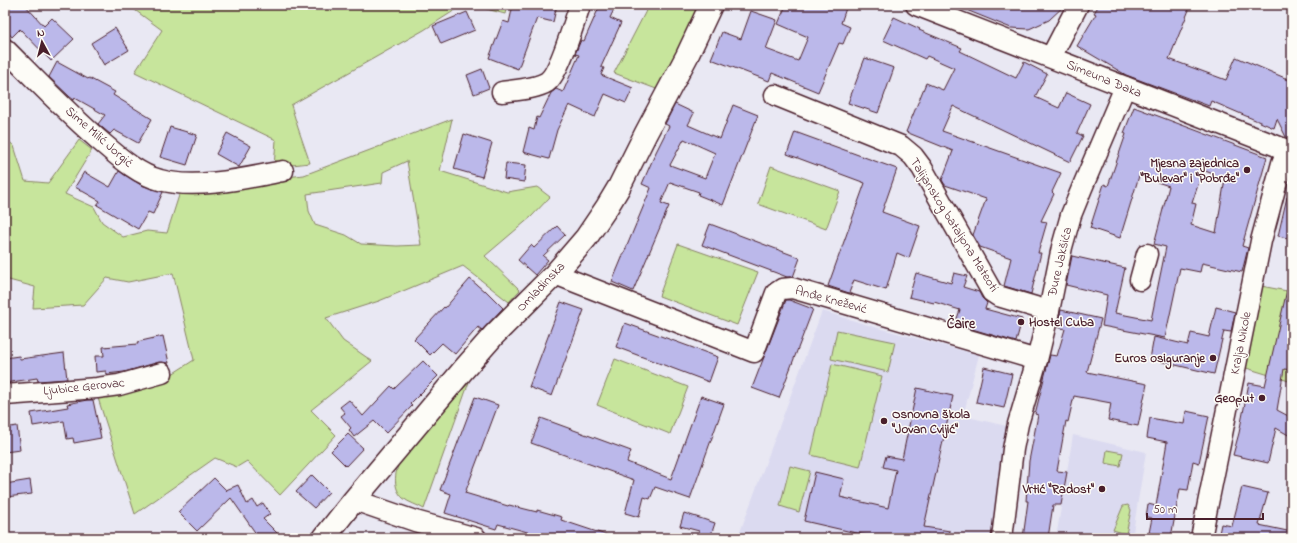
<svg xmlns="http://www.w3.org/2000/svg" width="1297" height="543" font-family="'Indie Flower',sans-serif">
<style>
.built{fill:#dbdaf0}
.green{fill:#c7e59c;stroke:#888264;fill-rule:evenodd}
.building{fill:#bbb8ea;stroke:#4a1f2b;fill-rule:evenodd}
.lines{fill:none;stroke-linecap:round;stroke-linejoin:round}
.minor-casing{stroke:#4a1f2b;stroke-width:23}
.major-casing{stroke:#4a1f2b;stroke-width:25}
.minor{stroke:#fdfcf7;stroke-width:20}
.major{stroke:#fdfcf7;stroke-width:22}
.poi-dot{fill:#4a1f2b;stroke:#fdfcf7;stroke-width:1.5}
.labels{text-anchor:middle;dominant-baseline:central;stroke-width:3;stroke-linejoin:round;paint-order:stroke}
.street-label{font-size:13px;fill:#4a1f2b;stroke:#fdfcf7}
.poi-label{font-size:13px;font-weight:bold;fill:#4a1f2b;stroke:#fdfcf7;text-anchor:end}
.neighbourhood-label{font-size:14px;font-weight:bold;fill:#4a1f2b;stroke:#fdfcf7}
</style>
<rect width="100%" height="100%" fill="#e9e8f3"/>
<filter id="ink" filterUnits="userSpaceOnUse"><feTurbulence type="fractalNoise" baseFrequency=".025" numOctaves="2"/><feDisplacementMap in="SourceGraphic" scale="8" xChannelSelector="R" yChannelSelector="G"/><feConvolveMatrix kernelMatrix="1 2 1 2 8 2 1 2 1" color-interpolation-filters="sRGB"/></filter>
<g filter="url(#ink)">
<!-- built -->
<g class="built">
<path d="M822,311l56,17 101,27 -16,61 48,11 -18,111h-232l-21,-6z"/>
<path d="M1073,435l73,17 -14,86h-76z"/>
</g>
<!-- green -->
<g class="green">
<path d="M128,5h335l-39,25 -133,75 7,23 12,35 -36,4 2,-27 -141,-68 27,-42z"/>
<path d="M472,5h35l-2,9z"/>
<path d="M649,5h52l-42,85 -45,-17z"/>
<path d="M452,119l-12,52 67,21 30,-5 13,10 -19,20 -46,39 35,34 -11,12 -46,-36 -84,35 -53,17 17,23 29,20 -61,49 25,25 -56,60 -33,-34 -10,6 -22,-9 -80,56 -38,-119 72,-19 25,-16 -21,-87 -45,9 -21,-4 -24,27 -50,3 2,-21 -30,-8v-141l9,8 11,35 23,2 31,-43 13,10 -27,44 29,13 8,15 21,15 24,-6 20,2 14,-44 123,-14zM407,161l14,84 -24,1 -36,-2 -15,-9 -31,-10 -6,-14 -2,-17 75,-11 1,-11z"/>
<path d="M771,166l69,25 -14,38 -68,-25z"/>
<path d="M678,244l80,28 -21,53 -78,-29z"/>
<path d="M1261,286l31,6v90l-49,-15z"/>
<path d="M837,330l58,12 -7,30 -57,-13z"/>
<path d="M615,359l73,28 -18,47 -73,-29z"/>
<path d="M832,364l50,12 -22,91 -49,-12z"/>
<path d="M469,382l-45,127c-6,-4 -15,-6 -21,-11 -10,-9 -9,-25 -3,-36z"/>
<path d="M1107,450l16,3 -3,13 -15,-3z"/>
<path d="M790,466l20,5 -11,41 -19,-6z"/>
<path d="M1128,505l3,5 -5,24 -13,-4 10,-24z"/>
</g>
<!-- building -->
<g class="building">
<path d="M5,5h20l19,21 8,-8 22,21 -23,22 -31,-32 -8,8 -7,-8z"/>
<path d="M513,5h44l-4,17 -16,-4 -19,51 -29,-11 14,-37 6,2z"/>
<path d="M600,5h16l-6,13 11,5 -20,44 3,1 -3,7 32,13 -7,15 -21,-9 -10,23 -26,-12 -12,25 -8,29 -26,-7 6,-24 5,2 3,-13 2,1 12,-25 5,-4 7,3 16,-37 -4,-1 6,-14 3,1z"/>
<path d="M786,5h61l-6,18 9,4 -7,17 -4,-1 -21,49 -46,-19 -3,8 -58,-22 11,-27 19,7 10,-28 26,9 -11,29 32,12 10,-24 -30,-13z"/>
<path d="M954,5h111l-16,15 -20,9 -18,-1z"/>
<path d="M1099,5h92l-22,54 57,21 10,-23 56,24v59l-6,-3 -9,-18 -3,9 -63,-27 -2,5 -83,-31 -49,-29 19,-32 -2,-1z"/>
<path d="M467,12l8,18 -34,14 -8,-18z"/>
<path d="M894,17l26,12 -1,1 43,18 -2,3 56,27 8,-16 23,12 -12,23 24,11 7,-15 24,11 -13,29 6,3 -13,26 -117,-56 -11,25 119,42 -9,19 2,2 -13,27 6,1 -9,31h3l-10,41 -27,-8 7,-28 -31,-11 -7,-12 13,-36 -41,-14 -3,-5 11,-29 -47,-19 20,-49 17,7 11,-22 -27,-12 -2,3 -42,-19z"/>
<path d="M115,28l14,22 -25,15 -13,-22z"/>
<path d="M865,58l29,10 -16,45 -30,-10z"/>
<path d="M57,62l31,17 1,-1 26,14 -2,3 39,24 -14,24 -24,-13 -4,4 -12,-10 7,-9 -30,-17 -1,2 -4,-3 -21,-20z"/>
<path d="M482,69l7,19 -15,6 -7,-19z"/>
<path d="M675,104l19,9 -6,12 32,14 13,-34 25,10 -35,90 -25,-10 1,-3 -29,-10 -9,21 8,3 -36,85 -21,-9 39,-94 -9,-4 14,-32 13,-26 -4,-2zM684,139l31,14 -10,25 -35,-13z"/>
<path d="M1134,107l133,50 -25,89 6,2 -6,24 -40,-9 -2,9 -20,-4 -15,70 -63,-12 5,-31 -41,-10 6,-29 53,12 -10,45 36,7 15,-73 -12,-3 15,-58 -30,-10 -19,62 -30,-10 14,-44 4,2 18,-52 -2,-1zM1203,170l22,9 -9,54 -25,-8 5,-21 -4,-1z"/>
<path d="M170,127l27,8 -10,30 -27,-8z"/>
<path d="M795,132l102,37 -15,43 38,14 -11,32 -12,-5 -11,37 -32,-10 -5,13 -21,-7 37,-103 -78,-29z"/>
<path d="M227,133l24,13 -12,21 -23,-13z"/>
<path d="M464,134l28,9 -10,34 -28,-8z"/>
<path d="M506,163l20,2 -2,17 -20,-3z"/>
<path d="M119,171l22,14 22,7 -10,22 -5,-2 -10,17 -41,-24 3,-4 -25,-14 9,-15 26,15z"/>
<path d="M1287,197l5,1v41l-14,-3z"/>
<path d="M710,224l90,34 -7,19h-6l-85,-32z"/>
<path d="M557,226l8,9 -22,21 5,4 -13,15 -17,-15 13,-15 3,3z"/>
<path d="M916,273l35,10 3,-10 13,3 -4,11 16,5 3,6 5,5 -2,6 37,10 -6,23 -61,-18 5,-14 -26,-8v1l-25,-6z"/>
<path d="M470,279l14,12 1,-1 18,18 -21,22 -4,-3 -23,27 -13,-11 -12,12 -16,-16 30,-32 1,1z"/>
<path d="M1287,290h5v80l-8,-1 -7,41 15,8v19l-16,-9 -8,35 -35,-8 6,-22 10,-50 16,3z"/>
<path d="M786,300h3l24,9 -34,89 -27,-10z"/>
<path d="M561,302l23,8 -32,86 -23,-9z"/>
<path d="M1216,307l19,5 -4,20 -7,-1 -10,43 -64,-15 4,-22 34,8 3,-12 18,4z"/>
<path d="M1061,310l40,9 -14,53 60,12 -9,42 -30,-6 3,-17 -37,-7 -6,26 -2,-1 -9,50 10,1 -6,33h-8l-5,33h-25l5,-37h-2l3,-40 9,-46 -3,-1 15,-59 7,1 8,-27 -8,-2z"/>
<path d="M625,323l93,34 -9,25 -93,-35z"/>
<path d="M163,336l6,27 -10,-1 -35,10 -18,2v-3l-10,1 -1,-16h9l-1,-9 35,-3 -1,-2z"/>
<path d="M64,353l3,26 -29,2 -1,-3 -32,5v-25l14,-2 1,3z"/>
<path d="M423,361l15,15 -28,28 2,2 -26,27 -12,-12 -20,16 -5,-7 2,-2 -10,-12 4,-3 -5,-6 9,-7 14,16 28,-30 3,3z"/>
<path d="M984,367l28,7 -8,34 -28,-6z"/>
<path d="M917,388l36,8 -29,131 26,4 -1,7h-71l-74,-17 11,-49 29,7 -4,18 48,11 8,-38 -13,-3 3,-11 16,3z"/>
<path d="M701,396l23,8 -34,95 -35,-12 -5,12 -6,-2 -5,20 -14,-4 9,-33 -103,-37 10,-25 90,33 -4,11 44,17z"/>
<path d="M475,397l23,8 -33,88 43,13 1,-1 28,7v-2l25,7 -1,3 48,16v2h-65l-14,-3 1,-2 -33,-9 -2,5 -51,-16 6,-19 -11,-4z"/>
<path d="M87,400h6l8,38 -27,5 -1,-5 -6,1 -3,-18 -31,5 -2,-13 37,-6 -1,-3z"/>
<path d="M1186,411l23,5 -10,47 -6,-2 -5,29 -8,-1 -9,48 -22,-4 3,-15 -6,-1 2,-13 8,2 11,-64 -20,-4 3,-20 34,6z"/>
<path d="M17,426l3,24 -15,2v-24z"/>
<path d="M348,434l15,14 -17,18 -15,-15z"/>
<path d="M312,475l17,17 -15,16 -18,-16z"/>
<path d="M214,478l13,13 -1,-1 12,-5 9,19 6,-4 4,7 6,-4 7,11 -7,5 19,19h-23l-28,-40 -34,33 -19,-19z"/>
<path d="M30,480l2,14 -26,3 -1,-13z"/>
<path d="M1242,487l26,6 -9,32 33,7v6h-74l3,-14 11,2z"/>
<path d="M684,513l31,10 -5,15h-13l2,-7 -19,-5z"/>
</g>
<g class="lines">
<!-- minor casing -->
<g class="minor-casing">
<g id="minor">
<path d="M916,5l376,147"/>
<path d="M5,49c33,33 65,67 101,97 15,13 34,29 54,34 36,10 87,-2 123,-9"/>
<path d="M1051,57l27,-52"/>
<path d="M502,92c13,-2 34,-3 45,-10 12,-8 28,-62 33,-77"/>
<path d="M775,95l126,51 12,10 9,12 70,124 6,4 51,15"/>
<path d="M555,274l199,78 22,-59 6,-4 10,-1 245,72"/>
<path d="M1140,280l7,-26"/>
<path d="M5,395l92,-7 22,-3 43,-12"/>
<path d="M354,500l61,21 61,17"/>
<path d="M1002,538l11,-89 5,-25 19,-64 12,-49 13,-64 9,-32 11,-27 43,-101"/>
<path d="M1201,538l60,-297 21,-78 5,-13"/>
</g>
</g>
<!-- major casing -->
<g class="major-casing">
<path id="major" d="M324,538l30,-38 110,-131 30,-34 61,-61 31,-36 21,-31 12,-20 27,-54 41,-77 24,-51"/>
</g>
<!-- minor -->
<use href="#minor" class="minor"/>
<!-- major -->
<use href="#major" class="major"/>
</g>
</g>
<!-- markers -->
<g class="poi-dot">
<circle cx="1247" cy="170" r="4"/>
<circle cx="1021" cy="322" r="4"/>
<circle cx="1213" cy="358" r="4"/>
<circle cx="1262" cy="398" r="4"/>
<circle cx="884" cy="421" r="4"/>
<circle cx="1102" cy="489" r="4"/>
</g>
<g class="labels">
<!-- street labels -->
<g class="street-label">
<text transform="translate(1104 79) rotate(22)">Simeuna Đaka</text>
<text transform="translate(99 137) rotate(41)">Sime Milić Jorgić</text>
<text transform="translate(954 225) rotate(58)">Talijanskog bataljona Mateoti</text>
<text transform="translate(1060 262) rotate(-77)">Đure Jakšića</text>
<text transform="translate(541 287) rotate(-46)">Omladinska</text>
<text transform="translate(831 300) rotate(15)">Anđe Knežević</text>
<text transform="translate(1241 343) rotate(-79)">Kralja Nikole</text>
<text transform="translate(84 387) rotate(-6)">Ljubice Gerovac</text>
</g>
<!-- poi labels -->
<g class="poi-label">
<text x="1239" y="163">Mjesna zajednica<tspan x="1239" dy="15">"Bulevar" i "Pobrđe"</tspan></text>
<text x="1029" y="322" text-anchor="start">Hostel Cuba</text>
<text x="1205" y="358">Euros osiguranje</text>
<text x="1254" y="398">Geoput</text>
<text x="892" y="414" text-anchor="start">Osnovna škola<tspan x="892" dy="15">"Jovan Cvijić"</tspan></text>
<text x="1094" y="489">Vrtić "Radost"</text>
</g>
<!-- neighbourhood labels -->
<g class="neighbourhood-label">
<text x="961" y="324">Čaire</text>
</g>
</g>
<!-- margin -->
<rect width="1297" height="543" fill="none" stroke="#fdfcf7" stroke-width="20"/>
<rect x="10" y="10" width="1277" height="523" fill="none" stroke="#4a1f2b" stroke-width="1.5" filter="url(#ink)"/>
<!-- north arrow -->
<g transform="translate(42 42) rotate(353)" stroke="#fdfcf7" stroke-width="3" paint-order="stroke">
<path d="M0-3L7 15L0 10L-7 15Z" fill="#4a1f2b"/>
<text y="-6" font-size="11" font-weight="bold" text-anchor="middle" fill="#4a1f2b">N</text>
</g>
<!-- scale -->
<path d="M1147 513v6h116v-6" fill="none" stroke="#4a1f2b" stroke-width="2"/>
<text x="1153" y="513" font-size="12" fill="#4a1f2b" stroke="#fdfcf7" stroke-width="3" paint-order="stroke">50 m</text>
</svg>
